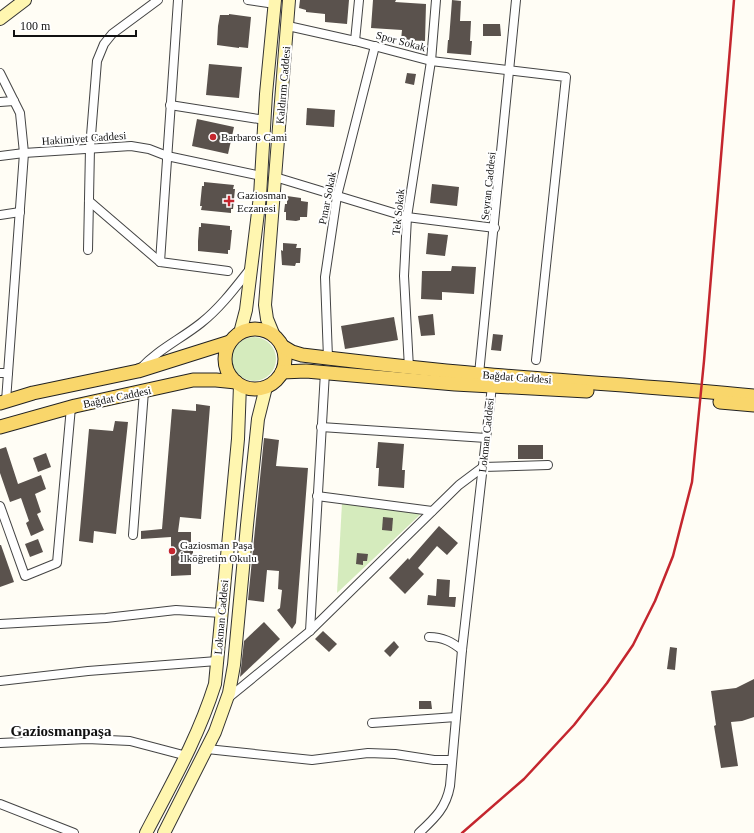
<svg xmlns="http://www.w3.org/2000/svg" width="754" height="833" font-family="'Times New Roman',serif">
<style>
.green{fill:#d5ebbd}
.building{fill:#5a524d}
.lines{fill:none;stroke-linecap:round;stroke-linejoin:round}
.street-casing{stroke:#444;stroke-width:10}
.secondary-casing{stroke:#333;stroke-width:14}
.primary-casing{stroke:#222;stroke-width:15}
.street{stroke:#fff;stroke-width:8}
.secondary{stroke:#fff6b0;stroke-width:12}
.primary{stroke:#f9d66b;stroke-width:13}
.rail{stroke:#c4262e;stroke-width:2.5}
.poi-dot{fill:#c4262e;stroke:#fff;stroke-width:1.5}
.labels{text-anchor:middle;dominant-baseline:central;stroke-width:4;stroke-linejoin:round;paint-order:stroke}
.street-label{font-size:11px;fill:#111;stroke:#fff}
.poi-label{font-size:11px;fill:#111;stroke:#fff;text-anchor:start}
.district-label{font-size:15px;font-weight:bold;fill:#111;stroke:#fff}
</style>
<rect width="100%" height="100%" fill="#fffdf5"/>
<!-- green -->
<g class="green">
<circle cx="254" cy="359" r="22"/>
<path d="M342,503l83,7 -88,83z"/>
</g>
<!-- building -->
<g class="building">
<path d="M300,0h49l-2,24 -22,-2v-8l-19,-2v-2l-7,-2z"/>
<path d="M373,0h23l-1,2 31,2 -1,37 -24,-1 1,-10 -31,-2z"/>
<path d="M452,0l9,1 -1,20h11l-1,20h2l-1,14 -24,-2 1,-13h1z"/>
<path d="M229,14l22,3 -3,31 -9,-1v1l-22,-3 1,-19 2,-11h9z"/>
<path d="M483,24h17l1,12h-18z"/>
<path d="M209,64l33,3 -3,31 -33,-3z"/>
<path d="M407,73l9,1 -2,11 -9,-2z"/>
<path d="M307,108l28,2 -1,17 -28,-2z"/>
<path d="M197,119l37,8 -6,27 -36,-8z"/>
<path d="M204,182l30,3 -1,4h2l-2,20h-2v4l-30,-3 1,-4h-2l2,-20h2z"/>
<path d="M432,184l27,3 -2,19 -27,-3z"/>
<path d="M287,196l14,2v3l7,1 -1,15h-7v3l-4,1 -10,-1v-8h-2l1,-8h2z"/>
<path d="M201,223l29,3v4h2l-2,20h-2v4l-30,-3v-10l1,-14h2z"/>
<path d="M428,233l20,2 -3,21 -19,-2z"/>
<path d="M283,243l14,1 -1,4h5l-1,15h-4l-1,3 -13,-1 -1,-15 2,1z"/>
<path d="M452,266l24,1 -2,27 -32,-2v8l-21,-1 1,-28h29z"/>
<path d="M433,314l2,21 -14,1 -3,-20z"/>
<path d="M394,317l4,23 -53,9 -4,-23z"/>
<path d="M493,334l10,1 -2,16 -10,-1z"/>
<path d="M196,404l14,2 -9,113 -21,-2 -2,15h13v14h2v14h-2v15l-20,1v-39l-30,2v-8l21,-2 10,-120 24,2z"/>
<path d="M115,421l13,1 -12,112 -22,-3 -1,12 -14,-2 10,-112 24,2z"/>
<path d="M264,438l15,2 -3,26 32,2 -12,155 -4,6 -15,-19 3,-2 2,-18 -4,-1 1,-18 -12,-1 -3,32 -16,-2z"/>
<path d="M378,442l26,2 -2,26h3l-1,18 -26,-2 1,-18h-3z"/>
<rect x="518" y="445" width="25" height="14"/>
<path d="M6,447l12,37 23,-9 5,14 -11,5 6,18 -4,2 7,16 -13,6 -5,-13 3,-2 -8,-23 -11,4 -10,-29v-24z"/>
<path d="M46,453l5,14 -13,5 -5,-14z"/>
<path d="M383,517l10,1 -1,13 -10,-1z"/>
<path d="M439,526l19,17 -11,12 -10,-9 -19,22 6,6 -19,20 -16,-16 19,-20 1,2z"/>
<path d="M38,539l5,13 -13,5 -5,-13z"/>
<path d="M0,545h1l13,37 -14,5z"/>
<path d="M357,553l11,1 -1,7h-4v4l-7,-1z"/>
<path d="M437,579l13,1 -1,17h7l-1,10 -28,-2 1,-10 8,1z"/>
<path d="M264,622l16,17 -40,38 4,-36z"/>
<path d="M323,631l14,13 -8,8 -14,-13z"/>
<path d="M394,641l5,6 -9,10 -6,-6z"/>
<path d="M670,647l7,1 -2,22 -8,-1z"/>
<path d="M754,679v38l-12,4 -11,1 7,44 -17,2 -7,-42 2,-1 -5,-34 25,-3z"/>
<path d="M419,701h12l1,8h-13z"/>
</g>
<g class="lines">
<!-- street casing -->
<g class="street-casing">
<g id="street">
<path d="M178,0l-18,262 68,9"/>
<path d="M248,0l27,4"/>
<path d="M288,26l67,15 76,20 135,16 -30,283"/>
<path d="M355,41l4,-41"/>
<path d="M0,73l20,40 4,40 -18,248"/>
<path d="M0,102l14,-1"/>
<path d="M170,105l95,15"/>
<path d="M0,156l24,-3 107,-7 18,3 18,7 94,20"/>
<path d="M275,177l132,40 88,11"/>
<path d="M89,201l71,61"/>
<path d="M0,215l20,-3"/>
<path d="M88,250l2,-102 7,-87 7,-17 8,-10 46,-34"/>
<path d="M328,358l-3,-81 12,-81 38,-150"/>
<path d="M409,368l-5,-92 3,-59 24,-156 5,-61"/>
<path d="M140,369c17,-19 41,-30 61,-46 19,-15 34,-35 49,-54"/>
<path d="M0,373h8"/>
<path d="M479,374l37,-374"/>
<path d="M321,427l165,11"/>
<path d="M317,496l115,15"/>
<path d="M0,506l25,70 32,-13 14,-156"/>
<path d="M133,535l11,-144"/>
<path d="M0,624l106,-6 70,-8 45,3"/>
<path d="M310,631l15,-259"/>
<path d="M429,637c14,0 23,5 33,13"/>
<path d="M0,681l88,-10 129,-10"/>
<path d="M227,699l83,-68 149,-146 24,-18 65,-2"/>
<path d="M372,723l84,-6"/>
<path d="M0,743l87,-4 43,2 57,15"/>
<path d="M207,749l105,11 56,-7 27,1 39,6h18"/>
<path d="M0,804l74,29"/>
<path d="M419,833c16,-15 27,-25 31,-47l12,-136 30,-264"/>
</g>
</g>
<!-- secondary casing -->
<g class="secondary-casing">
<g id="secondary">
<path d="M0,19l25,-19"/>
<path d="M240,333l6,-23 14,-114 6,-102 9,-94"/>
<path d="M274,336l-7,-17 -2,-14 24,-305"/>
<path d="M146,833c26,-50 52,-95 69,-149l23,-245 2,-54"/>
<path d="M164,833l51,-101 14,-39 5,-28 13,-140 11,-106 8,-32"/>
</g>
</g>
<!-- primary casing -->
<g class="primary-casing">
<g id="primary">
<circle cx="255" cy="359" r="30"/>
<path d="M282,346l10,6 10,3c59,7 118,14 178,19 91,8 183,13 274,22"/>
<path d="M282,372l24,-1 149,13 132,7"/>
<path d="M720,402l34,3"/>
<path d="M0,403l33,-10 105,-22 92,-29"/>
<path d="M0,427l75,-21 118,-26h23l20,2"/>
</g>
</g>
<!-- street -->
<use href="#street" class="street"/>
<!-- secondary -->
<use href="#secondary" class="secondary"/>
<!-- primary -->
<use href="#primary" class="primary"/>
<!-- rail -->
<path class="rail" d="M462,833l62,-54 50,-54 33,-42 26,-38 22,-44 18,-45 19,-74 12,-121 30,-361"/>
</g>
<!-- markers -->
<g class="poi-dot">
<circle cx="213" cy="137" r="4"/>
<path d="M227 195h4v4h4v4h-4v4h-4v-4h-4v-4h4z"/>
<circle cx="172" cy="551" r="4"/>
</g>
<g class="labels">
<!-- street labels -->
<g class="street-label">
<text transform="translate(401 41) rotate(15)">Spor Sokak</text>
<text transform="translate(283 85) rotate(-85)">Kaldırım Caddesi</text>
<text transform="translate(84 138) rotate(-4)">Hakimiyet Caddesi</text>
<text transform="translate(488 186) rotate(-84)">Seyran Caddesi</text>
<text transform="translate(327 198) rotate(-79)">Pınar Sokak</text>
<text transform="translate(398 212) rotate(-84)">Tek Sokak</text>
<text transform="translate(517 377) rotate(4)">Bağdat Caddesi</text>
<text transform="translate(117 397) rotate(-12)">Bağdat Caddesi</text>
<text transform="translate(486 435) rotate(-84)">Lokman Caddesi</text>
<text transform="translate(221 617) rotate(-85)">Lokman Caddesi</text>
</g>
<!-- poi labels -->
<g class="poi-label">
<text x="221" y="137">Barbaros Cami</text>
<text x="237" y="195">Gaziosman<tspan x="237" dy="13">Eczanesi</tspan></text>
<text x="180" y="545">Gaziosman Paşa<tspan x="180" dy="13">İlköğretim Okulu</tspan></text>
</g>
<!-- district labels -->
<g class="district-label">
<text x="61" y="731">Gaziosmanpaşa</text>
</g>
</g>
<!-- scale -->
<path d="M14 30v6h122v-6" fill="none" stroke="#111111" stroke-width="2"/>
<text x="20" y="30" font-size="12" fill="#111111" stroke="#ffffff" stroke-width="3" paint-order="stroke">100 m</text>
</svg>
